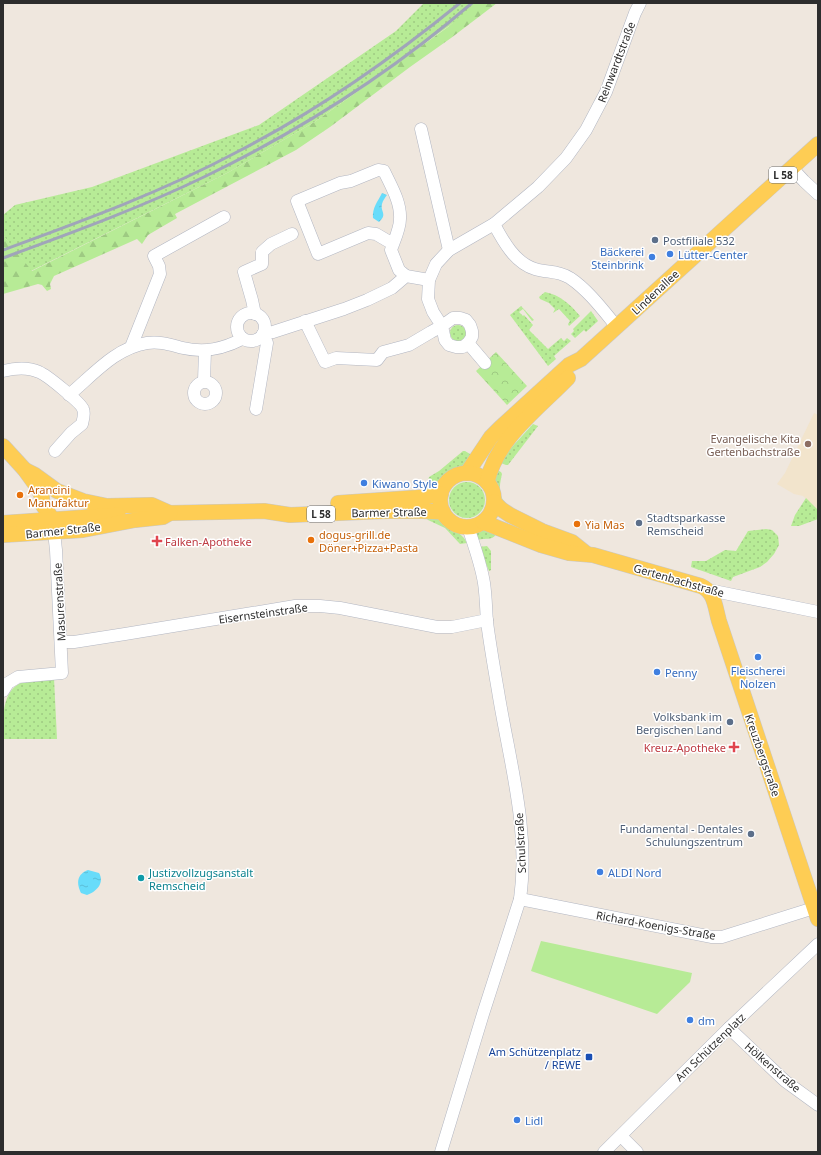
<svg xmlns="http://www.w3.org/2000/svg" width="821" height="1155" font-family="'Noto Sans',sans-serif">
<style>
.education{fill:#f2e4cc}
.grass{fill:url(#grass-dots)}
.forest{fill:url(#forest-firs)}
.park{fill:url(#park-crowns)}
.garden{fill:#b7eb96}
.water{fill:url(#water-ripples)}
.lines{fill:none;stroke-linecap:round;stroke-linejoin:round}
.minor-casing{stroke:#b2b6c2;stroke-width:13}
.major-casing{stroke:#c8c8c8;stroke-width:16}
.minor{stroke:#fff;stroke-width:12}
.major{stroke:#fecd54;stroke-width:15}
.rail{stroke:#a0a5b9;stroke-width:3}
.service-dot{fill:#5c6f8a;stroke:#fff;stroke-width:1.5}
.shop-dot{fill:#3f7fe0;stroke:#fff;stroke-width:1.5}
.education-dot{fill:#8d6e63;stroke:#fff;stroke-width:1.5}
.food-dot{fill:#e8710a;stroke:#fff;stroke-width:1.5}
.health-dot{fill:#e0444e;stroke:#fff;stroke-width:1.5}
.culture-dot{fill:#0f9aa8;stroke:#fff;stroke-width:1.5}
.transit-dot{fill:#1a4fb4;stroke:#fff;stroke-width:1.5}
.labels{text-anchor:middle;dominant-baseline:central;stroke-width:3;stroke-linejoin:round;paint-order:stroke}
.shield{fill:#fff;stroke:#6c6c6c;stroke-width:1}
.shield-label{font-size:10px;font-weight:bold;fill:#2d2d2d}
.street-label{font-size:11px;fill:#2d2d2d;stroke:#fff}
.service-label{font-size:11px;fill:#4e5e75;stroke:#fff;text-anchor:start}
.shop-label{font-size:11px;fill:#366cbe;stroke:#fff;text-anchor:start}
.education-label{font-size:11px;fill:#785e54;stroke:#fff;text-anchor:end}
.food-label{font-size:11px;fill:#c56008;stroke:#fff;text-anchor:start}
.health-label{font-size:11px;fill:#be3a42;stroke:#fff;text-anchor:start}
.culture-label{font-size:11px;fill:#0d838f;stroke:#fff;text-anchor:start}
.transit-label{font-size:11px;fill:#164399;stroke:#fff;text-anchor:end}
</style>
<defs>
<pattern id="grass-dots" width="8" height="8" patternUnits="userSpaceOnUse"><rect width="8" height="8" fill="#b7eb96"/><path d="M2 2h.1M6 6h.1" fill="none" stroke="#9eca82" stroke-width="1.8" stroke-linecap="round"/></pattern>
<pattern id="forest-firs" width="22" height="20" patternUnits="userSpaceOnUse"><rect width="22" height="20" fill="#b7eb96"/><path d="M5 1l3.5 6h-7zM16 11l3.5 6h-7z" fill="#9eca82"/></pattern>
<pattern id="park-crowns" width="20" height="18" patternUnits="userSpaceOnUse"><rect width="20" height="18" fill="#b7eb96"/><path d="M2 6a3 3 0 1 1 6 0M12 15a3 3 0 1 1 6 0" fill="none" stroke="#9eca82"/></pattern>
<pattern id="water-ripples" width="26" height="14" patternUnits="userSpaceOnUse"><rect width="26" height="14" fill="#68dcfa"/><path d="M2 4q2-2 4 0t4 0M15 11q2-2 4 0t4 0" fill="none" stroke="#5abdd7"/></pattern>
</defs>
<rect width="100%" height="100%" fill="#efe7de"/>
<!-- education -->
<path class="education" d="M814,413l4,2v95l-15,-14 -9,-2 -17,-10 8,-11z"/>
<!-- grass -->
<g class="grass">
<path d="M424,3h57l-165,118 -87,51 -198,99 -28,-36v-20l12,-10 77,-18 167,-62 137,-94z"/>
<path d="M545,292c15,3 25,12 35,24l-11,10 -1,-2 2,-3 -11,-12 -6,4 2,-4 -6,-6 -9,-4 -1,-2z"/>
<path d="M521,306l13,14 -2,1 -9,-12 -4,3 4,4 1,-1 9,10 -4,5 19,19 13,-11 3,3 3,-3 4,3 -17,15 2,3 -8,7 -38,-51z"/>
<path d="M591,311l7,10 -12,11 -2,-2 -9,8 -4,-4 3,-3 -1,-2z"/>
<circle cx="458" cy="333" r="8"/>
<path d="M533,424l5,2 -30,39h-2l-8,-3z"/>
<path d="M463,451h2l10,6 -11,10 -17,7 -13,14 -9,5 4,-16 10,-6z"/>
<path d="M495,469l6,3 1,2c-2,9 -4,18 1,26 3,3 5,4 6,8l-10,-10 -5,-19z"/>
<circle cx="467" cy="500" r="18"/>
<path d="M806,498l12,12v9l-19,7h-8l4,-11z"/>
<path d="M426,518h13l10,9 9,5 6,6 3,5 -7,1 -15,-16 -17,-8z"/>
<path d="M482,529l15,2c-3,11 -10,6 -19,9l-3,-8z"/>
<path d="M766,529l6,1 6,6 1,9 -5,9 -7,8 -7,5 -27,10 -2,4 -40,-14 1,-6h14l19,-11 11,1 12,-20z"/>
<path d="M487,546l4,5v19l-2,1 -10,-24z"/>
<path d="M54,678l3,61h-54c0,-20 -2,-49 20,-57 9,-3 22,-3 31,-4z"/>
</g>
<!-- forest -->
<path class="forest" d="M476,3h21l-46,35 -41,29 -80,60 -34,23 -121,64 2,4 -29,17 -6,9 -5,-5 -83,37 -4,8 1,5 -4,2 -5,-6 -4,-1 -35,10v-59l29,36 197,-99 87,-51 132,-94z"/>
<!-- park -->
<path class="park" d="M496,352l31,34 -20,19 -31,-34z"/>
<!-- garden -->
<path class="garden" d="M541,941l151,32 -2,9 -33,32 -126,-43z"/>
<!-- water -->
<g class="water">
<path d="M382,193l5,2c-2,3 -4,5 -5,9 -2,8 6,10 -3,18l-6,-4c-1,-10 5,-17 9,-25z"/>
<path d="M88,870l11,3c6,10 -3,19 -12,22l-6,-2c-5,-10 -4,-19 7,-23z"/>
</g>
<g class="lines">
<!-- minor casing -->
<g class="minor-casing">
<g id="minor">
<path d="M421,129l28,121"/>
<path d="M792,168l12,13 14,13"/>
<path d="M494,224c9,17 21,39 41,45 12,4 22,1 35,9 18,12 33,32 47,49"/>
<path d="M393,244l-17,-10 -8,-1 -50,21 -21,-53 43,-18 11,-2 27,-11 6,1c7,15 17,31 16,48 0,10 -6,22 -9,31l8,20 7,6"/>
<circle cx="251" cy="327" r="14"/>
<path d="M255,314l-3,-14 -8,-28 18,-8v-12l9,-8 21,-10"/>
<path d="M305,321l20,41 11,-4 41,2 6,-8 26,-7 22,-13 11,-6 11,-8h7l6,2 4,5 2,6v6l-4,6 -5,4h-7l-7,-2 -4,-5 -3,-14 -9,-14 -5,-13 1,-19 7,-16 13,-14 45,-26 44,-37 28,-29 20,-28 20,-38 29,-79 5,-10"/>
<path d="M264,333l9,-1 71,-23 23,-9 25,-12 14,-12 23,4"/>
<path d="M468,343l17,20"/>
<path d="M131,347l29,-73 -1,-8 -5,-10 70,-39"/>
<path d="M3,371c12,-3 25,-4 36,1 8,3 42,31 44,37 2,5 0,11 -1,15l-11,9 -16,18"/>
<path d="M204,381l1,-30"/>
<circle cx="205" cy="393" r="11"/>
<path d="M69,395c24,-20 46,-47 78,-52 13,-2 24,2 36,5 22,5 40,1 59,-9"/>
<path d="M256,409l11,-66 -4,-9"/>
<path d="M709,590l109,22"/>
<path d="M61,642h13l51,-8 170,-28h25l20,2 97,19h15l35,-7"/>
<path d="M3,691l5,-8 10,-6 44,-4 -6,-123 -2,-18"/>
<path d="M520,899l192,38h10l92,-29"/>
<path d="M729,1028l56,53 33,24"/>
<path d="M621,1136l16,16"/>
<path d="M441,1152l42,-138 37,-115c10,-70 -11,-139 -22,-208 -4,-23 -8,-46 -11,-69 -1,-13 -1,-26 -3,-39 -3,-19 -10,-38 -16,-56"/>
<path d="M604,1152l125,-124 89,-84"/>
</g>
</g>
<!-- major casing -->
<g class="major-casing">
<g id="major">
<path d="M3,446l22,24 13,18 4,9v7l11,16"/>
<path d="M25,470l10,5 22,16 26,10 24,5 45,-1 18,8 94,-2 26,4 97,-4h35l21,1"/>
<path d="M467,473l24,-36 9,-9 69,-63 12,-6 237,-215"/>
<circle cx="467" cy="500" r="27"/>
<path d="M487,482c10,-44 51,-73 81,-104"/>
<path d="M494,502l7,7 9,6 32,16 30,11 15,12"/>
<path d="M338,503l88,-6 15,-3"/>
<path d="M483,522l58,23 28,8 24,2 108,31c14,6 14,21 18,35l99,298"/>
<path d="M3,523l115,-8"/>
<path d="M3,535l80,-5 52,-10 28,-3 7,-4"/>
</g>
</g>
<!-- minor -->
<use href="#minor" class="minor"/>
<!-- major -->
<use href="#major" class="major"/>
<!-- rail -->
<g class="rail">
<path d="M3,250c79,-29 159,-58 234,-98 80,-41 153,-92 223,-149"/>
<path d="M3,258c68,-25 137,-50 203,-82 95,-46 186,-104 266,-173"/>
</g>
</g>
<!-- markers -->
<g class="service-dot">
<circle cx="655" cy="240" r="4"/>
<circle cx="639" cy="523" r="4"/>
<circle cx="730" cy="722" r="4"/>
<circle cx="751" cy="834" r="4"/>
</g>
<g class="shop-dot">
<circle cx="670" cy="254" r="4"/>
<circle cx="652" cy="257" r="4"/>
<circle cx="364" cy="483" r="4"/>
<circle cx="758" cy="657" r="4"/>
<circle cx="657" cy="672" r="4"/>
<circle cx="600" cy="872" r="4"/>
<circle cx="690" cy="1020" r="4"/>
<circle cx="517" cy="1120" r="4"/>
</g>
<circle class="education-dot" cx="808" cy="444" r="4"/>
<g class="food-dot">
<circle cx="20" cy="495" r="4"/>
<circle cx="577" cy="524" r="4"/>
<circle cx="311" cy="540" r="4"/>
</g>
<g class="health-dot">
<path d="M155 535h4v4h4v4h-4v4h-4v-4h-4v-4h4z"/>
<path d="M732 741h4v4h4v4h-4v4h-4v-4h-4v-4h4z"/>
</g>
<circle class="culture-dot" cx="141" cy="878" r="4"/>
<rect class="transit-dot" x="585" y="1053" width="8" height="8" rx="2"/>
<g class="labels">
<!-- shield labels -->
<g class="shield">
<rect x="769" y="167" width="28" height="16" rx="3"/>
<rect x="307" y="506" width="28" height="16" rx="3"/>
</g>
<g class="shield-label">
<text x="783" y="175">L 58</text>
<text x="321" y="514">L 58</text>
</g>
<!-- street labels -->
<g class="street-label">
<text transform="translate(616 62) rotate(-69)">Reinwardtstraße</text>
<text transform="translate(655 292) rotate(-43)">Lindenallee</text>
<text transform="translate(389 512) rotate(-1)">Barmer Straße</text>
<text transform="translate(63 530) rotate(-6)">Barmer Straße</text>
<text transform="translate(679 580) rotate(16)">Gertenbachstraße</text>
<text transform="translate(59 602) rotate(-93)">Masurenstraße</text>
<text transform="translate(263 613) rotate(-8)">Eisernsteinstraße</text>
<text transform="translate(763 755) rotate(71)">Kreuzbergstraße</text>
<text transform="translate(520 843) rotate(-93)">Schulstraße</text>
<text transform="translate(656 925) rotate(10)">Richard-Koenigs-Straße</text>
<text transform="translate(710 1047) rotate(-44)">Am Schützenplatz</text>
<text transform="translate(773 1067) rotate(41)">Hölkenstraße</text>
</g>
<!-- service labels -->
<g class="service-label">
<text x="663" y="240">Postfiliale 532</text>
<text x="647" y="517">Stadtsparkasse<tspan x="647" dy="13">Remscheid</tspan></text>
<text x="722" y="716" text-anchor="end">Volksbank im<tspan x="722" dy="13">Bergischen Land</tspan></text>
<text x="743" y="828" text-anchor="end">Fundamental - Dentales<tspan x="743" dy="13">Schulungszentrum</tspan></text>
</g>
<!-- shop labels -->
<g class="shop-label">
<text x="644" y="251" text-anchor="end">Bäckerei<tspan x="644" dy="13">Steinbrink</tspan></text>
<text x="678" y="254">Lütter-Center</text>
<text x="372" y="483">Kiwano Style</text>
<text x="758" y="670" text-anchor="middle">Fleischerei<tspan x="758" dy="13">Nolzen</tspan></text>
<text x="665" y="672">Penny</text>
<text x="608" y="872">ALDI Nord</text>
<text x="698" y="1020">dm</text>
<text x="525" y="1120">Lidl</text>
</g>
<!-- education labels -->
<g class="education-label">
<text x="800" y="438">Evangelische Kita<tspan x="800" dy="13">Gertenbachstraße</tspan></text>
</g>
<!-- food labels -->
<g class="food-label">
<text x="28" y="489">Arancini<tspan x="28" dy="13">Manufaktur</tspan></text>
<text x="585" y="524">Yia Mas</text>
<text x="319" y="534">dogus-grill.de<tspan x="319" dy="13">Döner+Pizza+Pasta</tspan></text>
</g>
<!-- health labels -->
<g class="health-label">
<text x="165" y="541">Falken-Apotheke</text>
<text x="726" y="747" text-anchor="end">Kreuz-Apotheke</text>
</g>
<!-- culture labels -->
<g class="culture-label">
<text x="149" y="872">Justizvollzugsanstalt<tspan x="149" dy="13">Remscheid</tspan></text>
</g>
<!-- transit labels -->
<g class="transit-label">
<text x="581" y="1051">Am Schützenplatz<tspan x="581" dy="13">/ REWE</tspan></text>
</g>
</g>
<!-- border -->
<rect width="821" height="1155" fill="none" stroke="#2d2d2d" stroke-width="8"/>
</svg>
